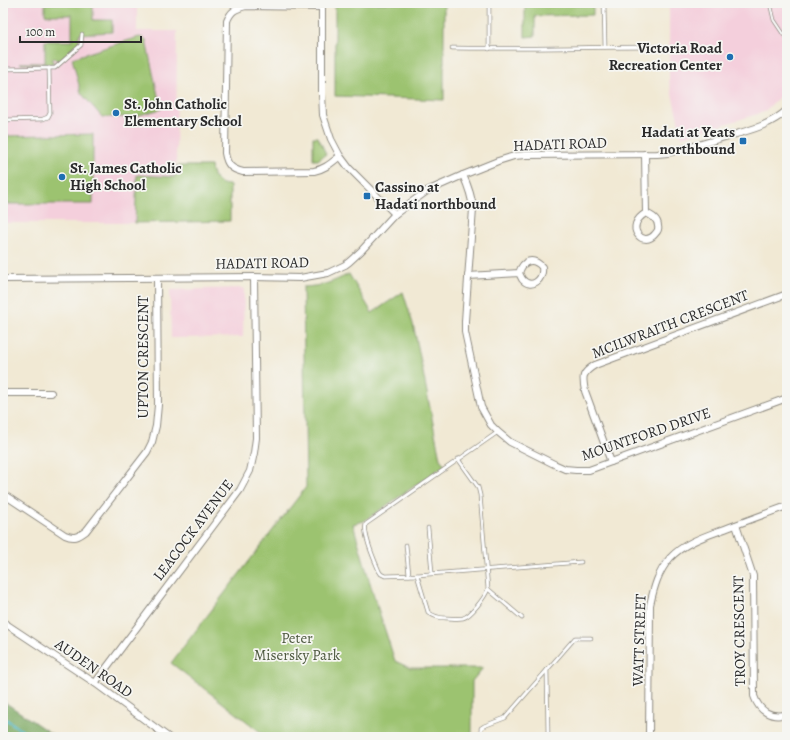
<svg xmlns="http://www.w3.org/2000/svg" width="790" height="740" font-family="Alegreya,serif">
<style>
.built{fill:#f4cfdc}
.green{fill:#9cc36f;stroke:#64774d}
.forest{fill:#7da962;stroke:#546a46}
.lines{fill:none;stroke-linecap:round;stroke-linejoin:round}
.stream{stroke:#4db8c9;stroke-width:2.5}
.lane-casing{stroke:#8e8a80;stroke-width:4.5}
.street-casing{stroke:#8e8a80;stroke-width:8}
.lane{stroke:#fff;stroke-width:3}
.street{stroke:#fff;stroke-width:6}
.poi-dot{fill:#1f6fb2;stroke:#f6f6f2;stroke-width:1.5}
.labels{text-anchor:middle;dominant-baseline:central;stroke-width:3.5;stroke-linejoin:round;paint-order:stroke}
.poi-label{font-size:15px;font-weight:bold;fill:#2b2b2b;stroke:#f6f6f2;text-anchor:start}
.street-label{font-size:15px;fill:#2b2b2b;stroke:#f6f6f2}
.park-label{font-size:15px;fill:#4d593f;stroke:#f6f6f2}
</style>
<rect width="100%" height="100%" fill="#f6f6f2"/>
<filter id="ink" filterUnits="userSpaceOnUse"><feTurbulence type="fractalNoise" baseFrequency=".025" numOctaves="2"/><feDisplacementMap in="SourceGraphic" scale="8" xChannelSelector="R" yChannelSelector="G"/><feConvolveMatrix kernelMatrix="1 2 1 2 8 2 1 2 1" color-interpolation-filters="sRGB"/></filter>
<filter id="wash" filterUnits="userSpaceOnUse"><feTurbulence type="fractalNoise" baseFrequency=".012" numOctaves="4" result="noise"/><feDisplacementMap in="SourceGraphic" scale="16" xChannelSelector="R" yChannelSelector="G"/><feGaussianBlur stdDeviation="0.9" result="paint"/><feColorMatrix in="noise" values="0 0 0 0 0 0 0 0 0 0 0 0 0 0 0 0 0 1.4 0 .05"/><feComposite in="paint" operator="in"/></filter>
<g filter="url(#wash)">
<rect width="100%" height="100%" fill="#f1e9d4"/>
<!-- built -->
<g class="built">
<path d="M3,3h134v28h40l-1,146 -39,-2 -2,48h-132z"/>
<path d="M669,3h118v86l-23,23 -82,25 -13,-56z"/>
<path d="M244,288l-1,49 -72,1 -1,-48z"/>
</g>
<!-- green -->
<g class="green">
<path d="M45,3h48v17h19v12l-33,2v9l-20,19 -5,-4 -2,2 2,3 -9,2 -6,-1h-18l-1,-1h25v-22h27v-26h-27z"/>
<path d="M335,3h109v97l-109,-4z"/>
<path d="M525,3h45l1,2h22v10l-58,1v20l-10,1z"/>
<path d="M139,37l4,1 3,3 15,68 -28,8h-31l-21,-24 -9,-35z"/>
<path d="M93,134v70h-90v-68z"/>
<path d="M313,137h5l8,17 -8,6h-5z"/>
<path d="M176,166h35c1,12 7,19 19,19v36l-95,2 2,-48 38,2z"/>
<path d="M349,274l23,39 31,-21 10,32 5,23 22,112 5,6 -81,56 -11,3 20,69 22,68 15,7h73l-11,13v56h-205l-96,-74 135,-176 -3,-200c19,-1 28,-4 46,-13z"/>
</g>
<!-- forest -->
<path class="forest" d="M3,701l53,36h-53z"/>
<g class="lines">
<!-- stream -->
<path class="stream" d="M3,717l28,20"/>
</g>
</g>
<g filter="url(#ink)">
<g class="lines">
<!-- lane casing -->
<g class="lane-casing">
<g id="lane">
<path d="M489,3v46"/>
<path d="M604,3l1,44"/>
<path d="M770,3l4,17 10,15 3,1"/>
<path d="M452,48c68,1 137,-1 206,-1"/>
<path d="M3,69l52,-1 26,-23 1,-11"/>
<path d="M3,120l40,-1 5,-2 2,-4 -1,-45"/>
<path d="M498,432l-132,92c-3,11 8,35 13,47l2,3 4,2 32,-1 164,-13"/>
<path d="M428,528l4,45"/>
<path d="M406,545l3,30"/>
<path d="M417,575l11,37c6,5 11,6 18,6 5,0 12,1 17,0 8,-2 22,-21 25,-29l-8,-94 -2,-8 -20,-28"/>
<path d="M488,589l34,29"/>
<path d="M481,737v-9l3,-2 21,-8 42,-48"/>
<path d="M548,737l-1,-67 28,-32h16"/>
</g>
</g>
<!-- street casing -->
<g class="street-casing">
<g id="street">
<path d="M322,3v90l1,22 8,24 9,17 9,12 46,46"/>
<path d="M322,7l-76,-1c-11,3 -15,5 -19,15l-2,132c2,12 6,16 18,19l71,-1c11,-2 17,-8 26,-15"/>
<path d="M645,154l1,59c-23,13 -3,36 9,21 2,-2 4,-5 3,-8 0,-7 -6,-10 -12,-13"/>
<path d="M463,175c5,11 9,22 10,34l-8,112v11l16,75 10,18 7,7 12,10 46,23 9,4 11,1h13l198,-72"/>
<path d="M468,276l51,-3c1,2 2,4 3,6 9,11 22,1 20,-12 -9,-10 -19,-7 -23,6"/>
<path d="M3,279l251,-2 46,1 28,-5 17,-8 4,-3 12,-11 34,-37 32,-23 36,-16 35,-14 16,-5 12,-1 131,-1 11,-1c19,-5 38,-10 57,-16 22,-6 45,-11 62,-27"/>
<path d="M3,393h48"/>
<path d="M611,462l-26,-71c-3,-15 -3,-18 10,-26l192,-71"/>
<path d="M3,494l62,41c9,4 13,2 21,-4l61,-79 5,-10 4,-16 2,-21 -1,-127"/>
<path d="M736,525l17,51 1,120c5,15 17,23 33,18"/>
<path d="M3,622l92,61 73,54"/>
<path d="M95,683l145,-193 10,-19 4,-18 2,-15 -2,-161"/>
<path d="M649,737l1,-132c4,-18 8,-33 20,-47 16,-17 39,-23 60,-31 19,-7 38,-14 57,-21"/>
</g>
</g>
<!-- lane -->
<use href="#lane" class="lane"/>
<!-- street -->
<use href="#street" class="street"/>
</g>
</g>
<!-- markers -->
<g class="poi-dot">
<circle cx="730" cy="57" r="4"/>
<circle cx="116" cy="113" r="4"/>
<rect x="739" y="137" width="8" height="8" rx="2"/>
<circle cx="62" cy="177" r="4"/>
<rect x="363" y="192" width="8" height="8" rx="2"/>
</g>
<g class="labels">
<!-- poi labels -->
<g class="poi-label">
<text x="722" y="48" text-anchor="end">Victoria Road<tspan x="722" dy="17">Recreation Center</tspan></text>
<text x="124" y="104">St. John Catholic<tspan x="124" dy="17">Elementary School</tspan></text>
<text x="735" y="132" text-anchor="end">Hadati at Yeats<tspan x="735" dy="17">northbound</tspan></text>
<text x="70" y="168">St. James Catholic<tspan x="70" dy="17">High School</tspan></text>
<text x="375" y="187">Cassino at<tspan x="375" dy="17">Hadati northbound</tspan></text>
</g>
<!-- street labels -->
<g class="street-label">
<text transform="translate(560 144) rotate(-2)">HADATI ROAD</text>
<text transform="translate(262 263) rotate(-1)">HADATI ROAD</text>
<text transform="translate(670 324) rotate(-21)">MCILWRAITH CRESCENT</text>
<text transform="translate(143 357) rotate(-90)">UPTON CRESCENT</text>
<text transform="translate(646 434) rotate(-19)">MOUNTFORD DRIVE</text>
<text transform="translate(193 530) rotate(-53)">LEACOCK AVENUE</text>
<text transform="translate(739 631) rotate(-91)">TROY CRESCENT</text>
<text transform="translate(639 640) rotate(-88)">WATT STREET</text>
<text transform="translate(94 668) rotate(35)">AUDEN ROAD</text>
</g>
<!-- park labels -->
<g class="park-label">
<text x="297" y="638">Peter<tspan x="297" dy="17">Misersky Park</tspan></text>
</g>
</g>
<!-- margin -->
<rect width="790" height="740" fill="none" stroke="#f6f6f2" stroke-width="16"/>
<!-- scale -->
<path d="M20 36v6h121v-6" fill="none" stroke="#2b2b2b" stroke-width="2"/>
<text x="26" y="36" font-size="12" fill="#2b2b2b" stroke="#f6f6f2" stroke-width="3" paint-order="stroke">100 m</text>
</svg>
